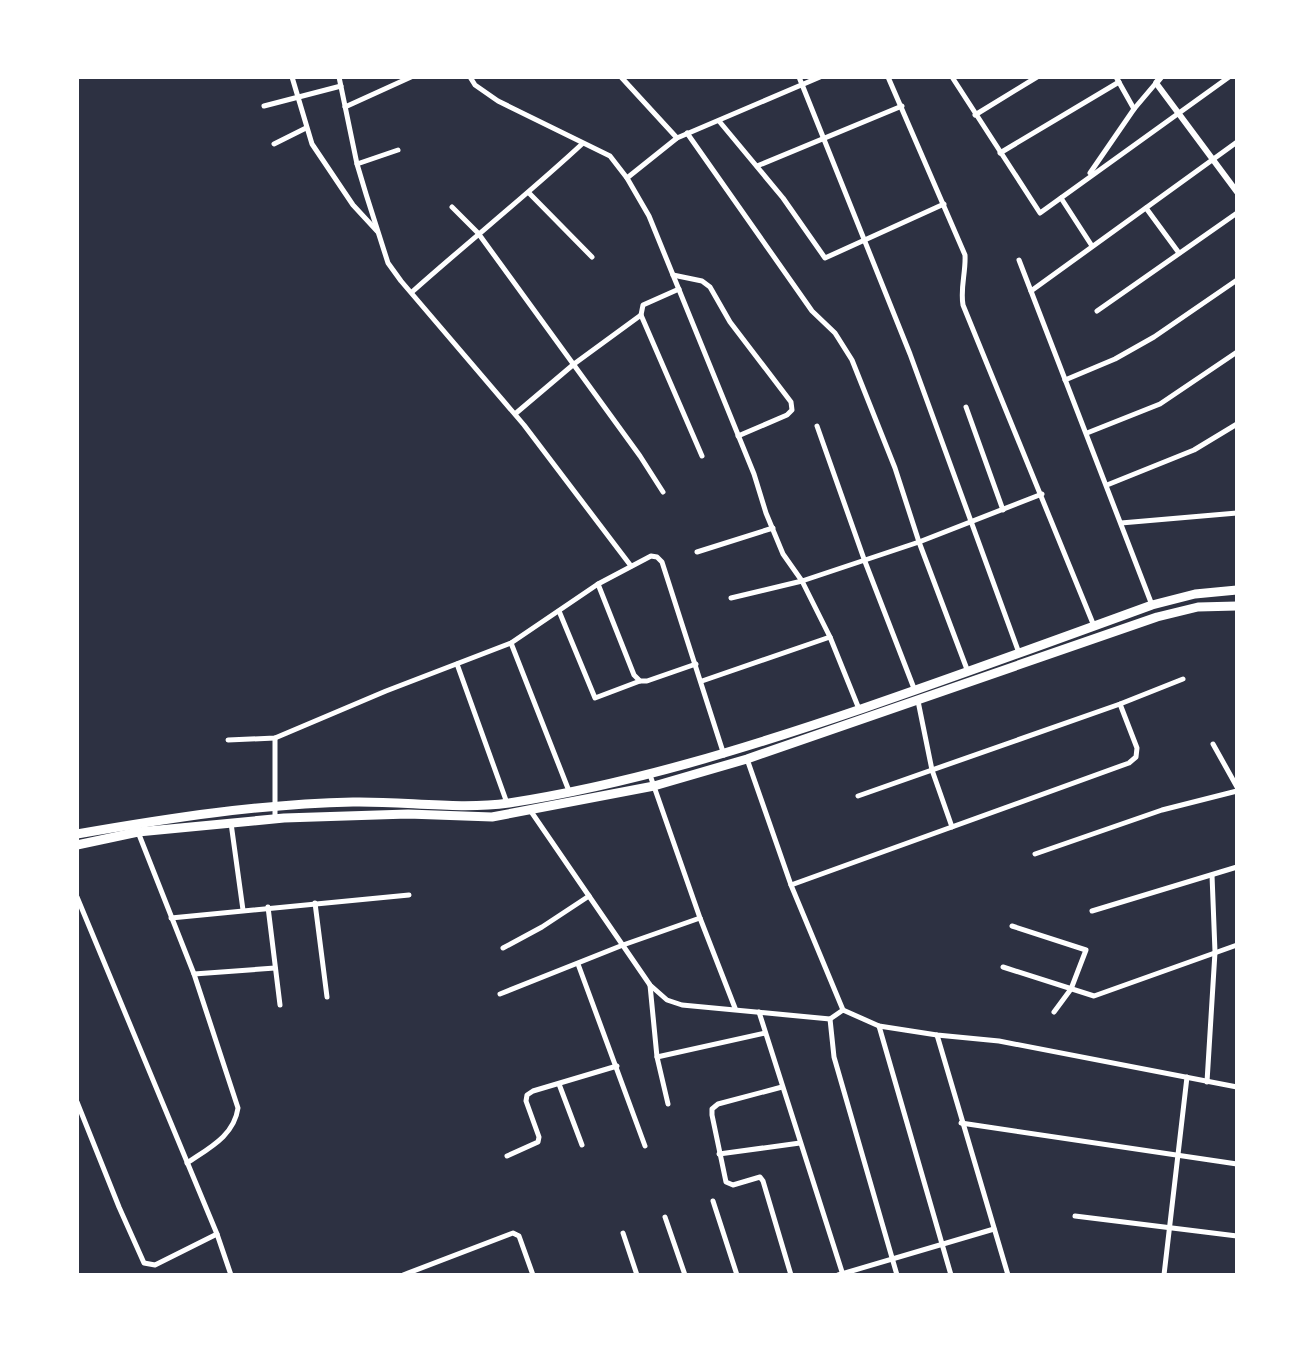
<svg xmlns="http://www.w3.org/2000/svg" width="1314" height="1352" font-family="'Source Sans 3',sans-serif">
<style>
.lines{fill:none;stroke-linecap:round;stroke-linejoin:round}
.minor{stroke:#fff;stroke-width:5}
.tertiary{stroke:#fff;stroke-width:6}
.trunk{stroke:#fff;stroke-width:9}
</style>
<rect width="100%" height="100%" fill="#2d3142"/>
<g class="lines">
<!-- minor -->
<g class="minor">
<path d="M292,77l20,67 41,61 24,26"/>
<path d="M339,77l18,87 9,30 22,69 13,18 123,144 107,141"/>
<path d="M470,77l5,8 23,16 112,55 17,22 22,38 105,258 12,39 17,41 19,27 28,56 29,72"/>
<path d="M621,77l56,61"/>
<path d="M799,77l111,277 109,299"/>
<path d="M888,77l77,178c1,17 -5,33 -2,50l131,321"/>
<path d="M952,77l88,136 189,-136"/>
<path d="M1116,77l18,32"/>
<path d="M264,106l77,-20"/>
<path d="M345,107l66,-30"/>
<path d="M975,115l62,-38"/>
<path d="M719,121l64,77 42,60 119,-54"/>
<path d="M687,133l125,178 23,22 17,27 43,108 24,74 49,130"/>
<path d="M274,144l32,-16"/>
<path d="M1000,153l119,-71"/>
<path d="M357,164l41,-14"/>
<path d="M757,166l145,-60"/>
<path d="M1090,173l44,-64 22,-26"/>
<path d="M627,178l50,-40 143,-61"/>
<path d="M529,193l63,64"/>
<path d="M1061,198l31,48"/>
<path d="M452,207l26,26 162,223 23,36"/>
<path d="M1146,208l33,45"/>
<path d="M1019,260l133,345"/>
<path d="M673,275l29,6 8,6 20,35 61,80 1,8 -5,5 -49,21"/>
<path d="M679,289l-36,16 -2,10 61,141"/>
<path d="M1031,291l206,-149"/>
<path d="M412,292c56,-50 115,-97 170,-148"/>
<path d="M1097,311l140,-98"/>
<path d="M1065,380l50,-21 39,-22 83,-57"/>
<path d="M966,407l37,103"/>
<path d="M515,414l59,-50 67,-49"/>
<path d="M817,426l47,133 51,132"/>
<path d="M1087,433l73,-29 77,-52"/>
<path d="M1107,485l87,-35 43,-26"/>
<path d="M1121,523l116,-10"/>
<path d="M697,552l76,-24"/>
<path d="M598,584l36,91 6,6h7l49,-17"/>
<path d="M731,598l71,-17 117,-39 123,-48"/>
<path d="M559,611l36,87 45,-17"/>
<path d="M511,643l58,148"/>
<path d="M457,664l50,139"/>
<path d="M702,681l128,-44"/>
<path d="M918,701l14,69 20,57"/>
<path d="M275,738v81"/>
<path d="M228,740l47,-2 111,-47 125,-48 87,-59 53,-28 6,1 5,5 62,193"/>
<path d="M1213,744l24,43"/>
<path d="M747,759l44,126 52,125"/>
<path d="M650,775l50,143 35,90"/>
<path d="M858,796l262,-92 63,-25"/>
<path d="M530,810l120,175 17,15 15,5 148,14 13,-9 36,16 58,9 62,6 238,46"/>
<path d="M231,823l12,87"/>
<path d="M138,832l56,142 44,134c-4,28 -29,40 -51,55"/>
<path d="M1035,854l127,-44 75,-19"/>
<path d="M791,885l338,-122 7,-6 1,-9 -17,-44"/>
<path d="M77,897l140,337 14,41"/>
<path d="M315,903l12,94"/>
<path d="M268,907l12,98"/>
<path d="M1092,911l145,-44"/>
<path d="M171,918l238,-23"/>
<path d="M1012,926l74,24 -15,39 -17,23"/>
<path d="M503,948l39,-21 47,-31"/>
<path d="M578,964l67,182"/>
<path d="M1003,967l91,29 143,-51"/>
<path d="M194,974l81,-6"/>
<path d="M650,985l7,72 11,47"/>
<path d="M500,994l123,-49 77,-27"/>
<path d="M759,1012l84,263"/>
<path d="M830,1019l4,38 63,218"/>
<path d="M879,1026l72,249"/>
<path d="M937,1035l71,240"/>
<path d="M657,1057l108,-24"/>
<path d="M1207,1082l8,-130 -3,-77"/>
<path d="M559,1084l23,61"/>
<path d="M782,1087l-64,17 -6,5v6l14,67 7,3 27,-8 3,4 28,94"/>
<path d="M77,1102l42,105 25,56 11,2 62,-31"/>
<path d="M961,1123l276,41"/>
<path d="M719,1154l81,-11"/>
<path d="M507,1156l31,-14 1,-5 -13,-36 1,-6 6,-4 84,-25"/>
<path d="M713,1201l24,74"/>
<path d="M1075,1216l162,20"/>
<path d="M665,1217l20,58"/>
<path d="M623,1233l14,42"/>
<path d="M403,1275l110,-42 6,3 14,39"/>
<path d="M838,1275l156,-46"/>
<path d="M1164,1275l23,-198"/>
</g>
<!-- tertiary -->
<path class="tertiary" d="M1161,77l-5,6 81,109"/>
<!-- trunk -->
<g class="trunk">
<path d="M77,834c92,-16 183,-30 276,-32 52,-1 105,8 156,1 122,-19 238,-55 355,-95 96,-33 192,-68 288,-103l43,-11 42,-4"/>
<path d="M77,845l61,-13 146,-14 124,-4 84,3 162,-31 93,-27 410,-142 41,-10 39,-1"/>
</g>
</g>
<!-- border -->
<rect width="1314" height="1352" fill="none" stroke="#ffffff" stroke-width="158"/>
</svg>
